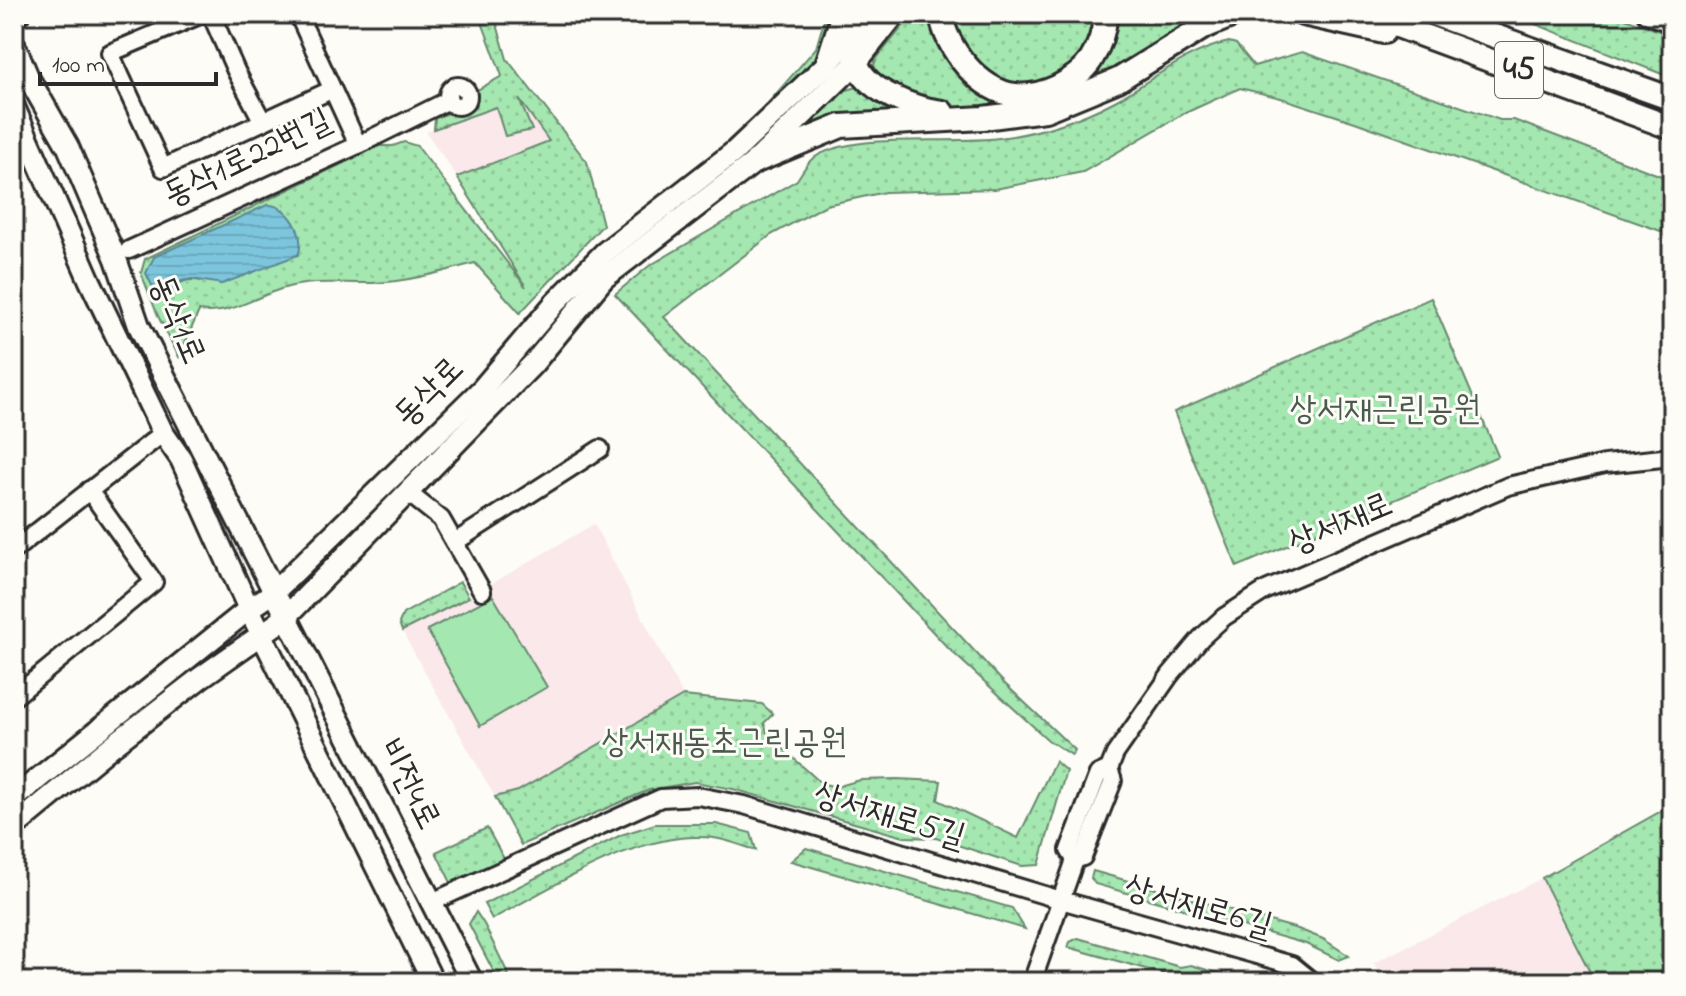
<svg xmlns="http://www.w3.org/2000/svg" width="1686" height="996" font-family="'Indie Flower','Poor Story',sans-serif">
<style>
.built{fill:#fae8eb}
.grass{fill:url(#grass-dots);stroke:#68896e;stroke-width:2;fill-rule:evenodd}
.pitch{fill:#a5e7b1;stroke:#68896e;stroke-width:2}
.water{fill:url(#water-rules);stroke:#5b8795;stroke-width:2}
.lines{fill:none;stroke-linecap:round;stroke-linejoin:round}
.minor-casing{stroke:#2b2b2b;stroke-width:22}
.major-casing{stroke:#2b2b2b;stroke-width:26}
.highway-casing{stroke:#2b2b2b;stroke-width:28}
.minor{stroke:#fdfcf7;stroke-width:16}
.major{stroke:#fdfcf7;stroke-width:20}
.highway{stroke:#fdfcf7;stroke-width:22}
.labels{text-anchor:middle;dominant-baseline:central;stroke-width:6;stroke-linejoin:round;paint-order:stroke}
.shield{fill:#fdfcf7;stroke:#6a6a68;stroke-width:2}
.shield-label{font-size:32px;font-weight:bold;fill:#2b2b2b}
.street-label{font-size:34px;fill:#2b2b2b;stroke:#fdfcf7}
.park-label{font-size:34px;fill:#4a5a4c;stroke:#fdfcf7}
</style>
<defs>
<pattern id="grass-dots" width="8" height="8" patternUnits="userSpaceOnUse" patternTransform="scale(2)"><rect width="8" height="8" fill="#a5e7b1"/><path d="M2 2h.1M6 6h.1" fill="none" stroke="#8ec698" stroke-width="1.8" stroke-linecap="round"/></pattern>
<pattern id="water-rules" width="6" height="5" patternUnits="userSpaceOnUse" patternTransform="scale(2)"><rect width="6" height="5" fill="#7bc5dc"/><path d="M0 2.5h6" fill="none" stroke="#6aa9bd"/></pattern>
</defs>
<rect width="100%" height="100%" fill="#fdfcf7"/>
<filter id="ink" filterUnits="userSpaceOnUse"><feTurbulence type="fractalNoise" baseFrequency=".0125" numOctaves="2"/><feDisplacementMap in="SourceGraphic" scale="16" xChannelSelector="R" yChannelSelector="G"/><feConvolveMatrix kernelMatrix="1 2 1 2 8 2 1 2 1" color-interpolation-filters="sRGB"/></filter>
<g filter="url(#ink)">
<!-- built -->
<g class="built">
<path d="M519,99l30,42 -92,36 -31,-45z"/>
<path d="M594,524l89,172 -166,95 -22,6 -93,-166 67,-34z"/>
<path d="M1542,878l53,104h-210l-11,-19z"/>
</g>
<!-- grass -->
<g class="grass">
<path d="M479,14h15l13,45 80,103 16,63 -83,88 -45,-50c-33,9 -68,19 -102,20 -33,1 -58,-4 -92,6 -25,8 -55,28 -82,22l-20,46 -21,-41 -17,-43 4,-14 234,-113h14l11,-4 13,4 109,141 -69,-110 92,-36 -30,-42 13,31 -27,6 -9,-29 -62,22 1,-11 30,-11 5,-15 -4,-8 11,6 25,-14zM154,257l47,24c-16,-4 -25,3 -35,15z"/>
<path d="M826,14h7l-15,47 -77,73 75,-86z"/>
<path d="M913,14h24c5,30 19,61 47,77 34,20 81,6 108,-20 14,-13 19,-39 20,-57h101c-24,9 -40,25 -62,38 -28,18 -67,39 -99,48 -36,11 -91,13 -127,4 -23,-6 -43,-17 -51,-39l2,-6z"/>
<path d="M950,14h150l-13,41 -31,28 -49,3 -43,-30z"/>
<path d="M1510,14h105l57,22v42z"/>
<path d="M1229,42l7,2 18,22 48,-14 198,68h14l158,60v55l-317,-113 -74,-24 -41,-10 -57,26 -100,58 -88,17 -110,3 -59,13 -55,30 -107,82 341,367 70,66 -3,5 -24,-15 -99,-91 -334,-355 34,-28 148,-86c4,-6 9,-15 14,-20 37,-30 139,-15 188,-22 40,-5 80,-18 116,-37 38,-21 71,-50 114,-59z"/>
<path d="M861,86l53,28 -111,17 40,-40z"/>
<path d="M1431,298l67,158 -261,111 -63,-155z"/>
<path d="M460,582l9,15 -67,34 -3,-8 4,-9z"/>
<path d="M683,696l79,8 11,10 -9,9 4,12 53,48 15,4 24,-7 37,-1 44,2 -3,19 80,38 37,-77 11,10 -27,94 -17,1 -86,-28 -32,-1 -171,-48 -38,-7 -46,8 -128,55 -26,-48 23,-6z"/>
<path d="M1672,805v177h-77l-53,-104z"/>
<path d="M655,824h61l35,9 5,17c-14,-4 -28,-10 -42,-12 -73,-10 -158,48 -222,81l-8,-15 137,-69z"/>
<path d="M487,828l20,36 -53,25 -18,-37z"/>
<path d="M806,848l206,60 13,21 -234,-68z"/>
<path d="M1093,871l205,58 25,10 26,17 -10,4 -33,-16 -211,-60 -4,-6z"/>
<path d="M476,912l8,12 28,58h-13l-30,-58z"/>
<path d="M1078,938l102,29 11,-2 56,17h-55l-124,-35 2,-5z"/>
</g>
<!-- pitch -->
<path class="pitch" d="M493,596l54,91 -67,39 -53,-96z"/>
<!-- water -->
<path class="water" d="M267,205c21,-2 40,31 31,50l-76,29 -30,-5 -10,2 -16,15c-12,-1 -15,-13 -20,-23l8,-16z"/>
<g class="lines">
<!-- minor casing -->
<g class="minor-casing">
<g id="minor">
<path d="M202,14l-92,39 53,115 168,-78"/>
<path d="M211,14l25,57 27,51"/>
<path d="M1646,14l26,10"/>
<path d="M14,18l7,-4"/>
<circle cx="458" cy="96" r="10"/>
<path d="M358,145l91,-45"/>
<path d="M129,250l229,-105 -60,-131"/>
<path d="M407,492l34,27 41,72"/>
<path d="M455,542l145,-93"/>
<path d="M14,550l149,-117"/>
<path d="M14,697l140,-115 -65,-92"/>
<path d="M1075,860l-6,-10 29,-76 11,-5 6,-15 55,-79 31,-37 23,-21 42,-27 242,-104 97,-22 67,-7"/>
<path d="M432,902l229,-104 37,-2 46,9 317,95 231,65 21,17"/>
<path d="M1032,982l43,-122 8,-3 30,-76 -4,-12"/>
</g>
</g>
<!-- major casing -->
<g class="major-casing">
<g id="major">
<path d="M14,44l14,33 40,70 48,112 23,67 333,656"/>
<path d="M14,107l76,174 62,129 11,23 18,26 68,150 184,373"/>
<path d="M14,798l235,-189 24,-16 209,-204 73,-86 49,-50 130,-101 93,-88 46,-50"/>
<path d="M14,827l98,-81 88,-68 85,-60 248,-254 71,-86 152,-117 100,-98 39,-49"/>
</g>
</g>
<!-- highway casing -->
<g class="highway-casing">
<g id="highway">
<path d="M941,14c4,34 39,77 74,81 26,3 61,-13 76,-35 9,-14 13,-29 15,-46"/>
<path d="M1303,14l81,18"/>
<path d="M1365,14l307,114"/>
<path d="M1433,14l239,85"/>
<path d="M855,35c0,8 -2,19 1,26 8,30 59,48 86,51"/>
<path d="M827,64l16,-50"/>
<path d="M756,161l85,-35 142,-8 62,-8 73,-30 86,-53 32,-13"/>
</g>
</g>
<!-- minor -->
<use href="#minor" class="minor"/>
<!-- major -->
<use href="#major" class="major"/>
<!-- highway -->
<use href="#highway" class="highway"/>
</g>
</g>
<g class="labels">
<!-- shield labels -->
<rect class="shield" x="1495" y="42" width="48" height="56" rx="6"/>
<g class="shield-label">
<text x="1519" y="70">45</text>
</g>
<!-- street labels -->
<g class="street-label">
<text transform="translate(248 159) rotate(-26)">동삭1로22번길</text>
<text transform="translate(176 320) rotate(67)">동삭1로</text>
<text transform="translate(430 393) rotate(-45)">동삭로</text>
<text transform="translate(1341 525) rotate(-23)">상서재로</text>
<text transform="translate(408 785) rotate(63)">비전4로</text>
<text transform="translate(889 817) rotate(17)">상서재로5길</text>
<text transform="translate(1198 908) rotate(16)">상서재로6길</text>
</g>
<!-- park labels -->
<g class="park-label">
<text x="1385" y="411">상서재근린공원</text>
<text x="724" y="744">상서재동초근린공원</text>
</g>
</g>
<!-- margin -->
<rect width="1686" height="996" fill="none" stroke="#fdfcf7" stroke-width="48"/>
<rect x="24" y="24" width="1638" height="948" fill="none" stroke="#2b2b2b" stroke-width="3" filter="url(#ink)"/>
<!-- scale -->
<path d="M40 72v12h176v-12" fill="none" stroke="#2b2b2b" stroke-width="4"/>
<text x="52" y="72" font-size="24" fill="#2b2b2b" stroke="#fdfcf7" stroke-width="6" paint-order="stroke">100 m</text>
</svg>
